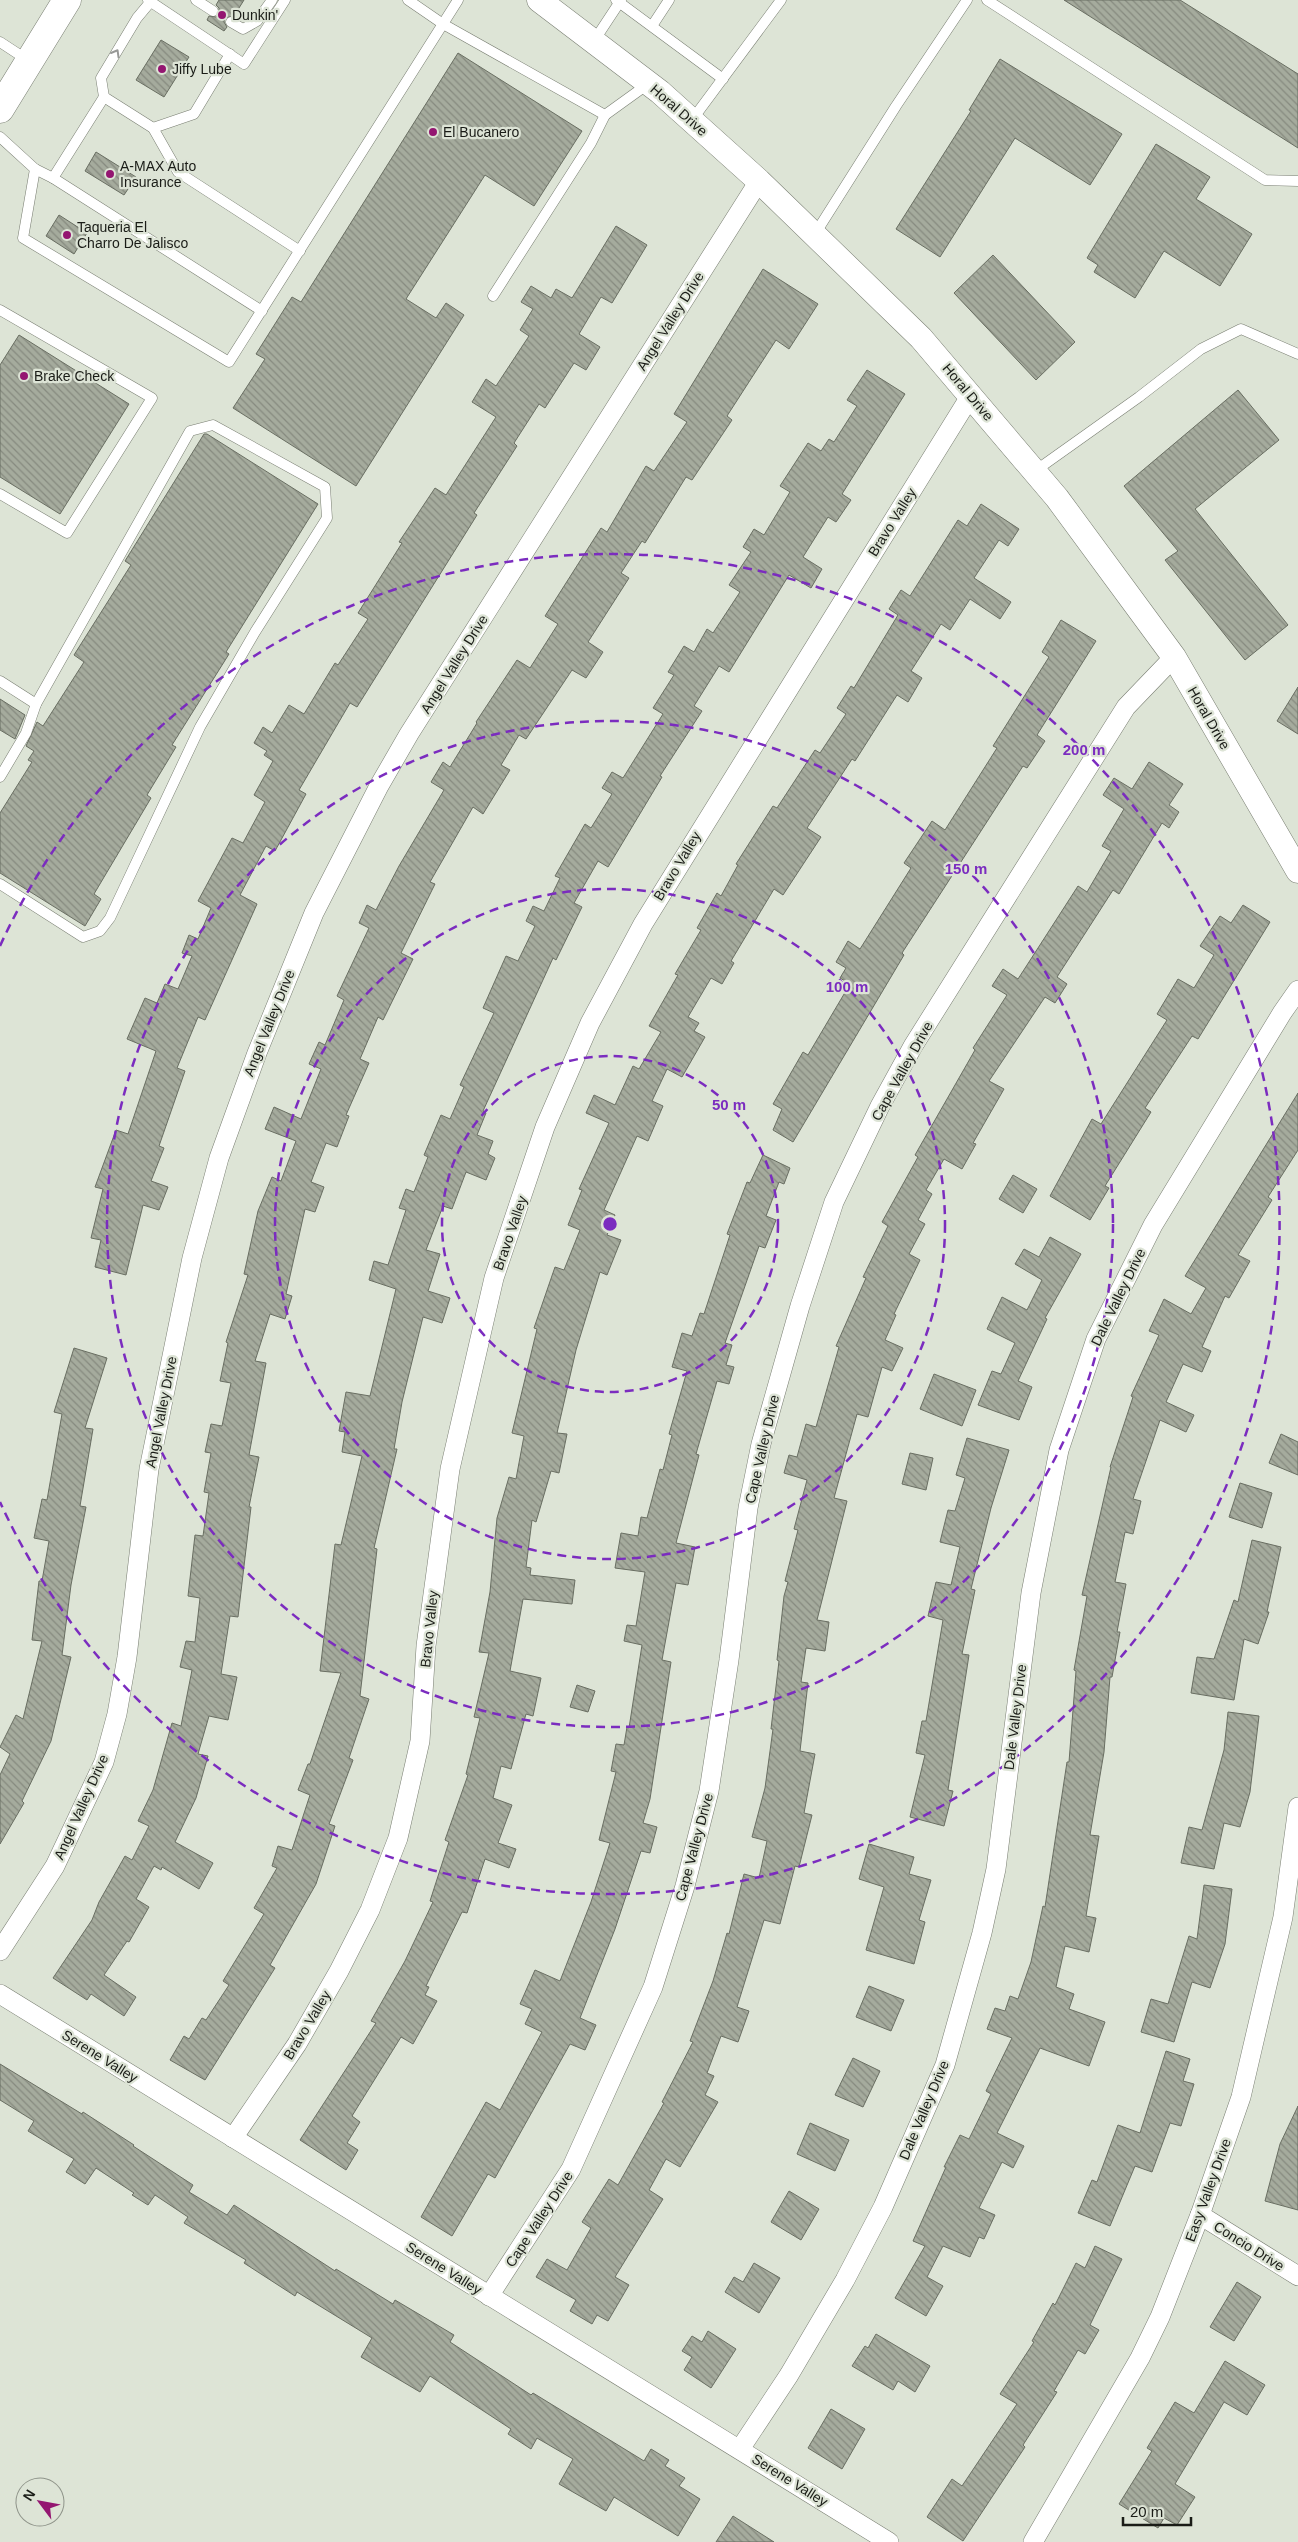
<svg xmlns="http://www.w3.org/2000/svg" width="1298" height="2542" font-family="Arial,sans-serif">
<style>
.building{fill:url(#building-back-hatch);stroke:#696e62}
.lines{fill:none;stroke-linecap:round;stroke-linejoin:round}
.service-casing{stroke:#797e72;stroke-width:11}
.minor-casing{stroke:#797e72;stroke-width:20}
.tertiary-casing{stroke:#797e72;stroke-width:25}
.secondary-casing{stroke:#797e72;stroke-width:29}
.service{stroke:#fff;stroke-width:10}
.minor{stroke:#fff;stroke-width:19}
.tertiary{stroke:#fff;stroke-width:24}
.secondary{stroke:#fff;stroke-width:28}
.oneway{stroke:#989997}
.ring{fill:none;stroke:#7b2cbf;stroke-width:2.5;stroke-dasharray:9 6}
.poi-dot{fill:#941671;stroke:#dde4d6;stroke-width:2}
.labels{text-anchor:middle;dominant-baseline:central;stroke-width:4.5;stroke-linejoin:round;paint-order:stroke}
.poi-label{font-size:14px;fill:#1a1c17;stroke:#dde4d6;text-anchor:start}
.street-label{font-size:14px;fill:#1a1c17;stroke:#dde4d6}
.centre{fill:#7b2cbf;stroke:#dde4d6;stroke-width:2.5}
.ring-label{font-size:15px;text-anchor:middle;font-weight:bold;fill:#7b2cbf;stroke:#dde4d6;stroke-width:4.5;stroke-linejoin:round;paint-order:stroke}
</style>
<defs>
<pattern id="building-back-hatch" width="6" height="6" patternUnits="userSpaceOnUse" patternTransform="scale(1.25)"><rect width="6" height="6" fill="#a5ab9d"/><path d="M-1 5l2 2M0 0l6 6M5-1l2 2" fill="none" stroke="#868a7f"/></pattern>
</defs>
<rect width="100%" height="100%" fill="#dde4d6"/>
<!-- building -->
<g class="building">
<path d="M219,0h25l-10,16 -9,2 -1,4 3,5 -3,4 -17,-11 2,-4 7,1 3,-3v-6l-3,-3z"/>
<path d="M1064,0h116l118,74v74z"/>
<path d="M161,40l28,17 -25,40 -28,-17z"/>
<path d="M458,53l124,78 -48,75 -49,-31 -79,124 30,19 10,-15 18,12 -108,171 -123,-78 32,-49 -9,-5 36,-57 9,5z"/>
<path d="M1000,59l122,75 -32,51 -75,-47 -75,119 -44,-28 75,-118 -2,-1z"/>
<path d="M1156,144l54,33 -14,22 56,35 -32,52 -56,-35 -29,47 -41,-26 4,-7 -11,-7z"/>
<path d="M96,152l40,25 -12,18 -39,-24z"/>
<path d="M59,215l28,18 -13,21 -28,-18z"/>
<path d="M616,226l31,19 -35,58 -11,-6 -22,37 21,13 -14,23 -12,-7 -29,45 -6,-4 -25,39 3,3 -43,67 3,2 -120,192 -7,-4 -51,87 7,4 -31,57 -9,-5 -26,49 17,9 -52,116 -7,-3 -21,51 8,3 -26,75 5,2 -13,33 17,6 -9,23 -16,-5 -17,70 -31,-8 6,-27 -10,-2 12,-49 -8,-2 21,-57 12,4 28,-83 -29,-12 18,-41 12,5 8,-19 13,5 14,-33 -10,-3 7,-18 9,4 13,-31 -13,-7 34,-63 11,5 22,-41 -11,-7 19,-34 -9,-6 3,-4 -13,-8 9,-16 9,6 17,-28 15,9 31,-51 3,2 30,-46 -10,-6 44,-70 -3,-1 36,-54 11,7 50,-78 -24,-15 14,-23 10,7 33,-50 -9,-6 13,-21 -12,-7 10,-16 20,12 5,-9 16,9z"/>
<path d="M993,255l82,87 -39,38 -82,-87z"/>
<path d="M763,269l55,35 -29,45 -13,-9 -49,76 5,4 -40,60 -6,-3 -41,66 -3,-2 -21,32 8,5 -41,64 15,10 -17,26 -14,-8 -46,69 -7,-4 -18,30 9,5 -27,44 -10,-7 -43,75 5,2 -34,69 12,6 -30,61 -5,-3 -18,42 9,4 -23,52 3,1 -12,31 -11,-4 -15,39 13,5 -9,25 -10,-3 -19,85 6,2 -7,23 -15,-5 -15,47 11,2 -17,92 10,2 -10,50h2l-13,110 -8,-1 -9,58 16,3 -9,43 -19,-4 -11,38 10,2 -12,42 -21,44 38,21 -14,26 -37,-22 -1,3 -7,-4 -18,33 13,8 -20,35 -2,-1 -23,34 32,22 -12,19 -33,-22 -4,6 -34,-22 39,-58 7,-18 26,-46 7,4 17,-34 -11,-5 15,-31 19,-67 9,3 11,-56 -12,-3 6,-26 9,1 5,-44 -12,-2 7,-61 8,1 6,-43 -5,-1 7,-39 -6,-1 6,-28 11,2 9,-43 -11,-2 8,-38 -2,-1 22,-67 -4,-1 14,-63 14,-34 9,4 15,-40 -31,-12 9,-22 27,12 20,-50 -12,-5 10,-22 6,3 19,-45 -7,-4 32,-68 -10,-5 8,-18 9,5 23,-44 45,-76 -13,-8 12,-20 7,5 27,-44 -1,-1 41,-62 13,8 28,-44 -13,-8 56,-88 6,4 39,-66 8,5 33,-49 -13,-8z"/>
<path d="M19,335l110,69 -69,110 -60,-37v-112z"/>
<path d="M867,370l38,24 -63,100 9,6 -15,22 -8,-5 -25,40 19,12 -11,19 -22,-13 -60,97 -10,-6 -25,40 8,5 -42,65 2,1 -54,90 -10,-6 -24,42 8,4 -26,53 -3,-2 -70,153 3,2 -9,22 16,6 -5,13 7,4 -9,22 -20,-8 -14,37 -9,-3 -17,44 14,4 -12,37 22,7 -8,25 -19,-6 -21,85 -8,47h3l-23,99 3,1 -17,147 9,3 -20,59 4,2 -24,64 6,2 -19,58 -46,81 5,3 -70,112 -35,-20 14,-24 5,3 13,-21 4,2 23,-35 -6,-4 41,-67 -10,-6 23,-40 -5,-2 6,-20 14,4 18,-55 -12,-5 10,-26h2l31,-91 -21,-2 15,-127 6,1 21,-89 -20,-4 3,-20 -6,-1 7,-39 24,4 26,-107 -27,-9 5,-19 14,4 18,-55 -7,-2 7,-19 8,3 14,-35 -4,-2 17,-40 9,4 14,-32 -4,-2 34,-72 -11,-5 23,-52 12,5 17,-35 -9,-5 7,-15 11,5 16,-33 -5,-2 30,-52 6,4 21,-34 -10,-6 10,-16 11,6 40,-64 -10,-6 21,-33 -6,-3 16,-26 10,6 13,-23 6,4 27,-41 -11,-7 22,-33 -8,-5 11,-18 10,6 26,-43 -10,-6 28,-43 13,8 8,-12 5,3 23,-36 -10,-6z"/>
<path d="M1238,390l41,50 -84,69 93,116 -43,35 -80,-100 13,-9 -54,-65z"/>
<path d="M204,434h3l111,70 -92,148 3,2 -57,91 4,2 -29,48 4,3 -57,96 7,5 -16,27 -85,-53v-60l32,-51 -4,-2 6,-9 -8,-5 11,-24 6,4 41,-64 -10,-7 57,-90 -6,-4z"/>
<path d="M981,504l38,25 -11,17 -9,-6 -25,38 37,24 -11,17 -30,-20 -20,31 -9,-6 -30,47 11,7 -14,24 -11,-7 -42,66 -3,-2 -45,69 14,9 -38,58 -9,-6 -43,72 3,2 -12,21 -11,-6 -23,39 11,6 -5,8 11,6 -23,40 -15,-8 -15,32 11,5 -15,35 -11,-5 -33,74 11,5 -8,20 14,5 -14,35 -7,-3 -24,78 -19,83 10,1 -8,39 -8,-2 -15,51 -4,-2 -6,47 5,1 -1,7 45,5 -3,24 -49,-5 -13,72 31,7 -8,38 -7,-2 -15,55 -10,-3 -8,32 19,7 -14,38 18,6 -7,19 -24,-9 -18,54 -5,-1 -36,74 3,1 -4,8 12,6 -24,43 -12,-7 -49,79 8,6 -13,21 11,7 -12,20 -46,-30 76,-117 -5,-2 34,-60 28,-59 -3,-1 19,-59 -4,-2 23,-65 -2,-1 14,-56 -6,-1 15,-64 -10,-1 11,-60 7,-74 12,-41 7,2 8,-43 -12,-3 25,-104 -3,-1 21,-61 9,3 16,-40 -12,-5 14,-35 -3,-1 30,-66 -23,-10 8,-18 21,10 18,-39 6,3 22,-37 -12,-6 29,-51 -3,-1 26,-44 -4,-2 20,-35 4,3 17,-31 -2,-1 37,-58 4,2 38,-58 5,3 26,-39 -9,-6 14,-22 3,2 44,-73 -9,-6 12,-19 9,6 48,-76 9,6z"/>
<path d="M1061,620l35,21 -59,94 8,6 -18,27 -4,-2 -121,187 2,2 -111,187 -20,-12 9,-21 -9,-5 30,-52 5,3 42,-71 -10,-6 6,-10 -10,-6 12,-21 12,8 51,-81 -7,-5 28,-42 13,9 52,-82 -4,-2 56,-89 -7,-5z"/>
<path d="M1298,687v47l-21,-13z"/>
<path d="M0,699l25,16 -10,24 -15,-9z"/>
<path d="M1149,762l34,22 -14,21 10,7 -10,16 -7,-5 -43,71 -6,-4 -56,87 10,7 -12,19 -10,-6 -56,84 15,8 -31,54 3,1 -14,25 -18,-10 -18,31 6,4 -14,26 7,4 -16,30 11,6 -26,54 2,1 -11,25 18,8 -11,23 -10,-4 -14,50 -11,-3 -23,84 13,3 -30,119 12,2 -4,29 -19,-3 -5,34 7,1 -8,68 15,3 -11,59 8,2 -13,52 -4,-1 -15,58 -16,-4 -27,87 12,4 -11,31 -17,-6 -14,37 7,3 -9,19 13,7 -38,65 -14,-8 -17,31 14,9 -48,78 14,8 -21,36 -11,-6 -5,9 -22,-13 6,-11 -40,-23 11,-18 20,11 24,-42 -9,-6 27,-43 9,6 46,-82 -2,-1 31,-60 -3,-1 23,-60 14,-48 2,1 15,-60 15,4 8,-37 -15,-4 13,-49 8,-59h-2l8,-68 -2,-1 7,-64 4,-14 -3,-1 13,-51 -4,-1 13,-49 -23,-7 5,-18 8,2 9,-33 10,3 23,-80 -3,-1 30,-68 -3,-1 25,-51 -6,-4 36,-65 -3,-2 60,-105 -2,-2 34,-53 -15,-9 11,-17 15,10 60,-93 9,6 24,-41 -9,-5 22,-37 -21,-14 11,-17 18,11z"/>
<path d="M1243,905l27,17 -72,117 -6,-3 -47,72 6,4 -46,74 4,2 -19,32 -40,-24 42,-77 9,5 66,-104 -10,-6 21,-35 16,9 20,-33 -14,-9 20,-30 11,7z"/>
<path d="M1298,1093v57l-30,47 4,3 -34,55 12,6 -21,37 -4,-2 -23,51 9,4 -9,21 -19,-8 -17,38 28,13 -8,17 -26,-12 -27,79 8,2 -8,33 -8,-2 -10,50 11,2 -9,48h3l-8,45h-2l-6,75 -14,83 9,1 -13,80 10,2 -7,34 -24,-6 -9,41 18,7 -5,15 36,13 -16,44 -49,-18 -43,85 27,13 -11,22 -11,-6 -23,46 16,7 -11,24 -5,-2 -9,20 -27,-11 -16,31 16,9 -17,30 -31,-18 30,-52 -12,-5 33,-74h-2l16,-32 9,4 22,-45 -5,-3 26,-53 -25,-9 8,-21 10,3 5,-15 8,3 13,-37 12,-56 2,1 22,-145h2l7,-91 -2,-1 13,-74 -5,-1 29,-128h-1l23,-70 -2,-1 28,-61 -10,-4 15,-32 27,15 15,-26 -21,-12z"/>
<path d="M763,1155l27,13 -6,16 -5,-2 -13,34 10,4 -11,28 -6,-2 -34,97 7,2 -6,20 8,2 -5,17 -12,-3 -21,73 3,1 -23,88 19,4 -7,38 -12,-2 -14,77 9,2 -21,137 -7,24 14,4 -7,26 -9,-2 -26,78 -35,89 16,7 -11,25 -15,-6 -75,134 -7,-4 -36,62 -31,-19 65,-115 14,8 42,-78 -17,-8 7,-15 -12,-5 15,-34 25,11 31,-79 19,-59 -11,-3 17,-68 -5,-1 5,-27 8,1 3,-18 2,1 13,-83 -18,-4 3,-16 9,1 9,-54 -30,-4 6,-35 17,3 3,-19 6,1 13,-49 3,1 9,-35 -3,-1 18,-63 -15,-4 10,-34 10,3 8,-23 4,1 26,-79 -3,-1 20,-52 3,1z"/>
<path d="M1013,1175l24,14 -14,24 -24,-14z"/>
<path d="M1050,1237l31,17 -36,64 2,1 -29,62 14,6 -13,33 -41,-15 14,-34 9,3 14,-31 -28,-14 15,-32 25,13 15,-30 -27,-16 9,-15 15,8z"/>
<path d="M74,1348l33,10 -22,70 8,1 -13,77 6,1 -15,78 -9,70 9,2 -20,84 -29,60 2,2 -24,41v-69l10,-21 -10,-7 16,-32 7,4 19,-78 -10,-1 7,-59h3l7,-40 -15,-3 8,-39 5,1 15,-86 -8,-2z"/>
<path d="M934,1374l42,16 -14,36 -42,-17z"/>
<path d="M1281,1434l17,8v33l-29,-12z"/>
<path d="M967,1438l42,12 -18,58 -20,81 4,1 -13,64 7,1 -21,135 5,1 -9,35 -34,-9 15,-62 -9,-2 6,-32h4l17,-101 -15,-4 8,-34 15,3 9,-38 -20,-5 8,-32 7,1 10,-33 -9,-3z"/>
<path d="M910,1453l23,5 -7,32 -24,-6z"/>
<path d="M1240,1483l32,10 -10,35 -33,-11z"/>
<path d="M1252,1540l29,7 -14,65h2l-11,32 -14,-5 -10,61 -43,-7 6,-36 17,2 20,-59 4,2z"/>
<path d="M577,1685l18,6 -7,21 -18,-5z"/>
<path d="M1228,1712l31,4 -9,76 -10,35 -16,-4 -10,46 -33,-6 8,-36 13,3 22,-80z"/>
<path d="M869,1844l45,13 -5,17 22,6 -12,40 6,2 -11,42 -48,-14 18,-63 -25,-8z"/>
<path d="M1204,1885l28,4 -7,55 -15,44 -18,-6 -18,60 -33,-10 10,-33 17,5 21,-68 8,3z"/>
<path d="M869,1986l35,14 -13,31 -35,-14z"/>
<path d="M1166,2051l24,8 -7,22 11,3 -13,42 -11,-3 -18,49 -17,-6 -25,60 -32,-13 14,-33 5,2 21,-57 22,8z"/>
<path d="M853,2058l27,13 -17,36 -28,-12z"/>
<path d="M0,2064l82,50 1,-2 51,33 -1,1 60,39 -4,7 38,23 7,-10 101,66 1,-2 57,35 2,-4 59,35 -4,7 81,53 2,-2 111,68 7,-12 18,11 -4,6 20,12 -6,8 21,13 -22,37 -64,-39 -8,14 -47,-27 14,-25 -36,-21 -6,11 -23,-15 3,-5 -81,-53 -10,16 -59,-35 11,-19 -75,-46 -2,4 -51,-33 2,-3 -62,-37 4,-6 -33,-22 -7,10 -16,-10 2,-2 -38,-25 -11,16 -19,-12 8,-13 -46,-28 6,-10 -34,-21z"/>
<path d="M1298,2106v104l-33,-9 15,-57z"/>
<path d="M810,2123l39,17 -14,31 -38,-17z"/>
<path d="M789,2191l30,18 -18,31 -30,-18z"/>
<path d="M1095,2246l27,13 -32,66 9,5 -14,24 -7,-4 -24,41 3,1 -34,53 2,2 -62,94 -36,-24 25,-38 10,7 55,-82 -17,-10 34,-52 -2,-1 21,-38 2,2 21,-42 9,5z"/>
<path d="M754,2263l26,15 -21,35 -34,-21 9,-15 9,5z"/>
<path d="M1237,2282l24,15 -27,44 -24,-14z"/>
<path d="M708,2331l28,18 -25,39 -27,-18 8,-13 -10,-6 10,-15 10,6z"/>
<path d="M876,2334l54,32 -15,26 -17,-11 -5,9 -41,-24 13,-20 3,2z"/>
<path d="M1225,2361l40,24 -18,30 -23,-13 -49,82 20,13 -18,28 -13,-7 -6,10 -39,-24 33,-53 -5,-3 28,-46 19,11z"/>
<path d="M831,2409l34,20 -23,40 -34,-21z"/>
<path d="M733,2516l41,26h-58z"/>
</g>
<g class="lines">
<!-- service casing -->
<g class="service-casing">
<g id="service">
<path d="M148,0l96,64 41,-64"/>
<path d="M196,0l17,11"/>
<path d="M408,0l35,24 162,91 43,-31"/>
<path d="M616,0l107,79"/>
<path d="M987,0l278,180 33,1"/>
<path d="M231,22l12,7 14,-8 15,-21"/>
<path d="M652,26l17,-26"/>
<path d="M594,41l27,-41"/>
<path d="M0,42l29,19"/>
<path d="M104,97l-3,-19 36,-60 15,-18"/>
<path d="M692,120l89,-120"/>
<path d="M153,128l41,-14 36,-60"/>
<path d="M0,137l35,32 -12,69 206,124 229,-362"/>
<path d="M35,169l18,9 209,133"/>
<path d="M53,178l51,-81 49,31 25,44 122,79"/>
<path d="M815,234l81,-128 71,-106"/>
<path d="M493,296l98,-153 14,-28"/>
<path d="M0,310l152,88 -85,135 -67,-39"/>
<path d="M1035,471l104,-74 62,-48 40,-20 57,25"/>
<path d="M0,681l36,23"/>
<path d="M0,777l26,-44 10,-29 154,-273 23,-6 112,62 2,31 -72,114 -55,95 -90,191 -10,13 -17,6 -83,-53"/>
</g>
</g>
<!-- minor casing -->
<g class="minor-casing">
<g id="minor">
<path d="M0,1951l55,-85 49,-104 13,-48 10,-57 22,-188 43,-211 27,-100 38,-105 57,-140 65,-127 30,-52 350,-553"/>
<path d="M0,1994l889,548"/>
<path d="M233,2138l64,-94 42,-73 31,-61 28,-72 22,-97 6,-95 24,-177 44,-191 51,-151 45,-104 53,-99 328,-529"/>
<path d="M1200,2215l98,61"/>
<path d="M489,2296l82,-127 82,-182 32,-101 24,-95 20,-131 19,-152 13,-64 39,-138 34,-104 46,-96 33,-60 213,-339 48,-50"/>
<path d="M740,2449l49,-74 56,-95 38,-73 62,-142 37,-132 14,-64 35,-276 28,-143 37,-111 57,-114 129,-212 16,-23"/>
<path d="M1033,2542l107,-184 20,-41 40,-102 41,-118 42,-180 15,-110"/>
</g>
</g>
<!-- tertiary casing -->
<g class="tertiary-casing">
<path id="tertiary" d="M539,0l121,92 99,89 162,157 136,160 117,159 124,214"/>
</g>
<!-- secondary casing -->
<g class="secondary-casing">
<path id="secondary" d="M0,109l67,-109"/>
</g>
<!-- service -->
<use href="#service" class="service"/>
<!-- minor -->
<use href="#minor" class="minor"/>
<!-- tertiary -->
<use href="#tertiary" class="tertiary"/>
<!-- secondary -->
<use href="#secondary" class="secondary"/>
</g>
<!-- one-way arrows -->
<defs><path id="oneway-chevron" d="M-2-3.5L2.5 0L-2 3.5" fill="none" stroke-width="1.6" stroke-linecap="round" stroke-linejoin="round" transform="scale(1.25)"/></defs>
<use class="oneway" href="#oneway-chevron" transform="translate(116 53) rotate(-60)"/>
<!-- distance rings -->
<g class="ring">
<circle cx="610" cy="1224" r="168"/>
<circle cx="610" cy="1224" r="335"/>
<circle cx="610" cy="1224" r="503"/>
<path d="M0 946A670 670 0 1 1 0 1502"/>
</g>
<!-- markers -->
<g class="poi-dot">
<circle cx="222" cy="15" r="5"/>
<circle cx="162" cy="69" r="5"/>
<circle cx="433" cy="132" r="5"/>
<circle cx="110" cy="174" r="5"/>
<circle cx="67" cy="235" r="5"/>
<circle cx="24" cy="376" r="5"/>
</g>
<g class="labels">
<!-- poi labels -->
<g class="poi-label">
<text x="232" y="15">Dunkin'</text>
<text x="172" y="69">Jiffy Lube</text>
<text x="443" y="132">El Bucanero</text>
<text x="120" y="166">A-MAX Auto<tspan x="120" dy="16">Insurance</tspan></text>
<text x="77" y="227">Taqueria El<tspan x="77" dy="16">Charro De Jalisco</tspan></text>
<text x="34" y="376">Brake Check</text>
</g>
<!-- street labels -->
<g class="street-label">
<text transform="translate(679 110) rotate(41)">Horal Drive</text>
<text transform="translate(670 321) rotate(-58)">Angel Valley Drive</text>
<text transform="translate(968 392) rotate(50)">Horal Drive</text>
<text transform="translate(892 522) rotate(-58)">Bravo Valley</text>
<text transform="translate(454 664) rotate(-58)">Angel Valley Drive</text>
<text transform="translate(1209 718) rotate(60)">Horal Drive</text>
<text transform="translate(677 866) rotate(-59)">Bravo Valley</text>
<text transform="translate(269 1023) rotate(-68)">Angel Valley Drive</text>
<text transform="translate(902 1071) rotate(-61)">Cape Valley Drive</text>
<text transform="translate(510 1233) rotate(-71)">Bravo Valley</text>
<text transform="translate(1118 1297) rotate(-64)">Dale Valley Drive</text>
<text transform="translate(161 1412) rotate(-79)">Angel Valley Drive</text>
<text transform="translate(762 1449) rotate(-77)">Cape Valley Drive</text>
<text transform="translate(429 1629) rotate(-84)">Bravo Valley</text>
<text transform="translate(1015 1717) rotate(-83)">Dale Valley Drive</text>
<text transform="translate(81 1807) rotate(-66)">Angel Valley Drive</text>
<text transform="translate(694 1847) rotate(-75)">Cape Valley Drive</text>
<text transform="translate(307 2025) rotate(-59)">Bravo Valley</text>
<text transform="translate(100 2056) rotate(32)">Serene Valley</text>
<text transform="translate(924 2110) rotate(-67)">Dale Valley Drive</text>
<text transform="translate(1208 2190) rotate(-70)">Easy Valley Drive</text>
<text transform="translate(539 2219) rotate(-57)">Cape Valley Drive</text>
<text transform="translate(1249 2246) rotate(32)">Concio Drive</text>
<text transform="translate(444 2268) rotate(32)">Serene Valley</text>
<text transform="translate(790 2480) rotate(32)">Serene Valley</text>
</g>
</g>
<circle cx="610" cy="1224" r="8" class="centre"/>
<g class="ring-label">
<text x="1084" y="755">200 m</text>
<text x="966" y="874">150 m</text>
<text x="847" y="992">100 m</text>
<text x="729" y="1110">50 m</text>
</g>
<!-- north arrow -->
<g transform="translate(40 2502) rotate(302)"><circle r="24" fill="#dde4d6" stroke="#8f948a"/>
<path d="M0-4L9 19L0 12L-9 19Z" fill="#941671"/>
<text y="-8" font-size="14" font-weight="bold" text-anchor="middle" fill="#1a1c17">N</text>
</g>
<!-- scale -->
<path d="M1123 2517v8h68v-8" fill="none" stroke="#1a1c17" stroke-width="2.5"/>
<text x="1130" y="2517" font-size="15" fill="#1a1c17" stroke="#dde4d6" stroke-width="4" paint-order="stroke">20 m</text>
</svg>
